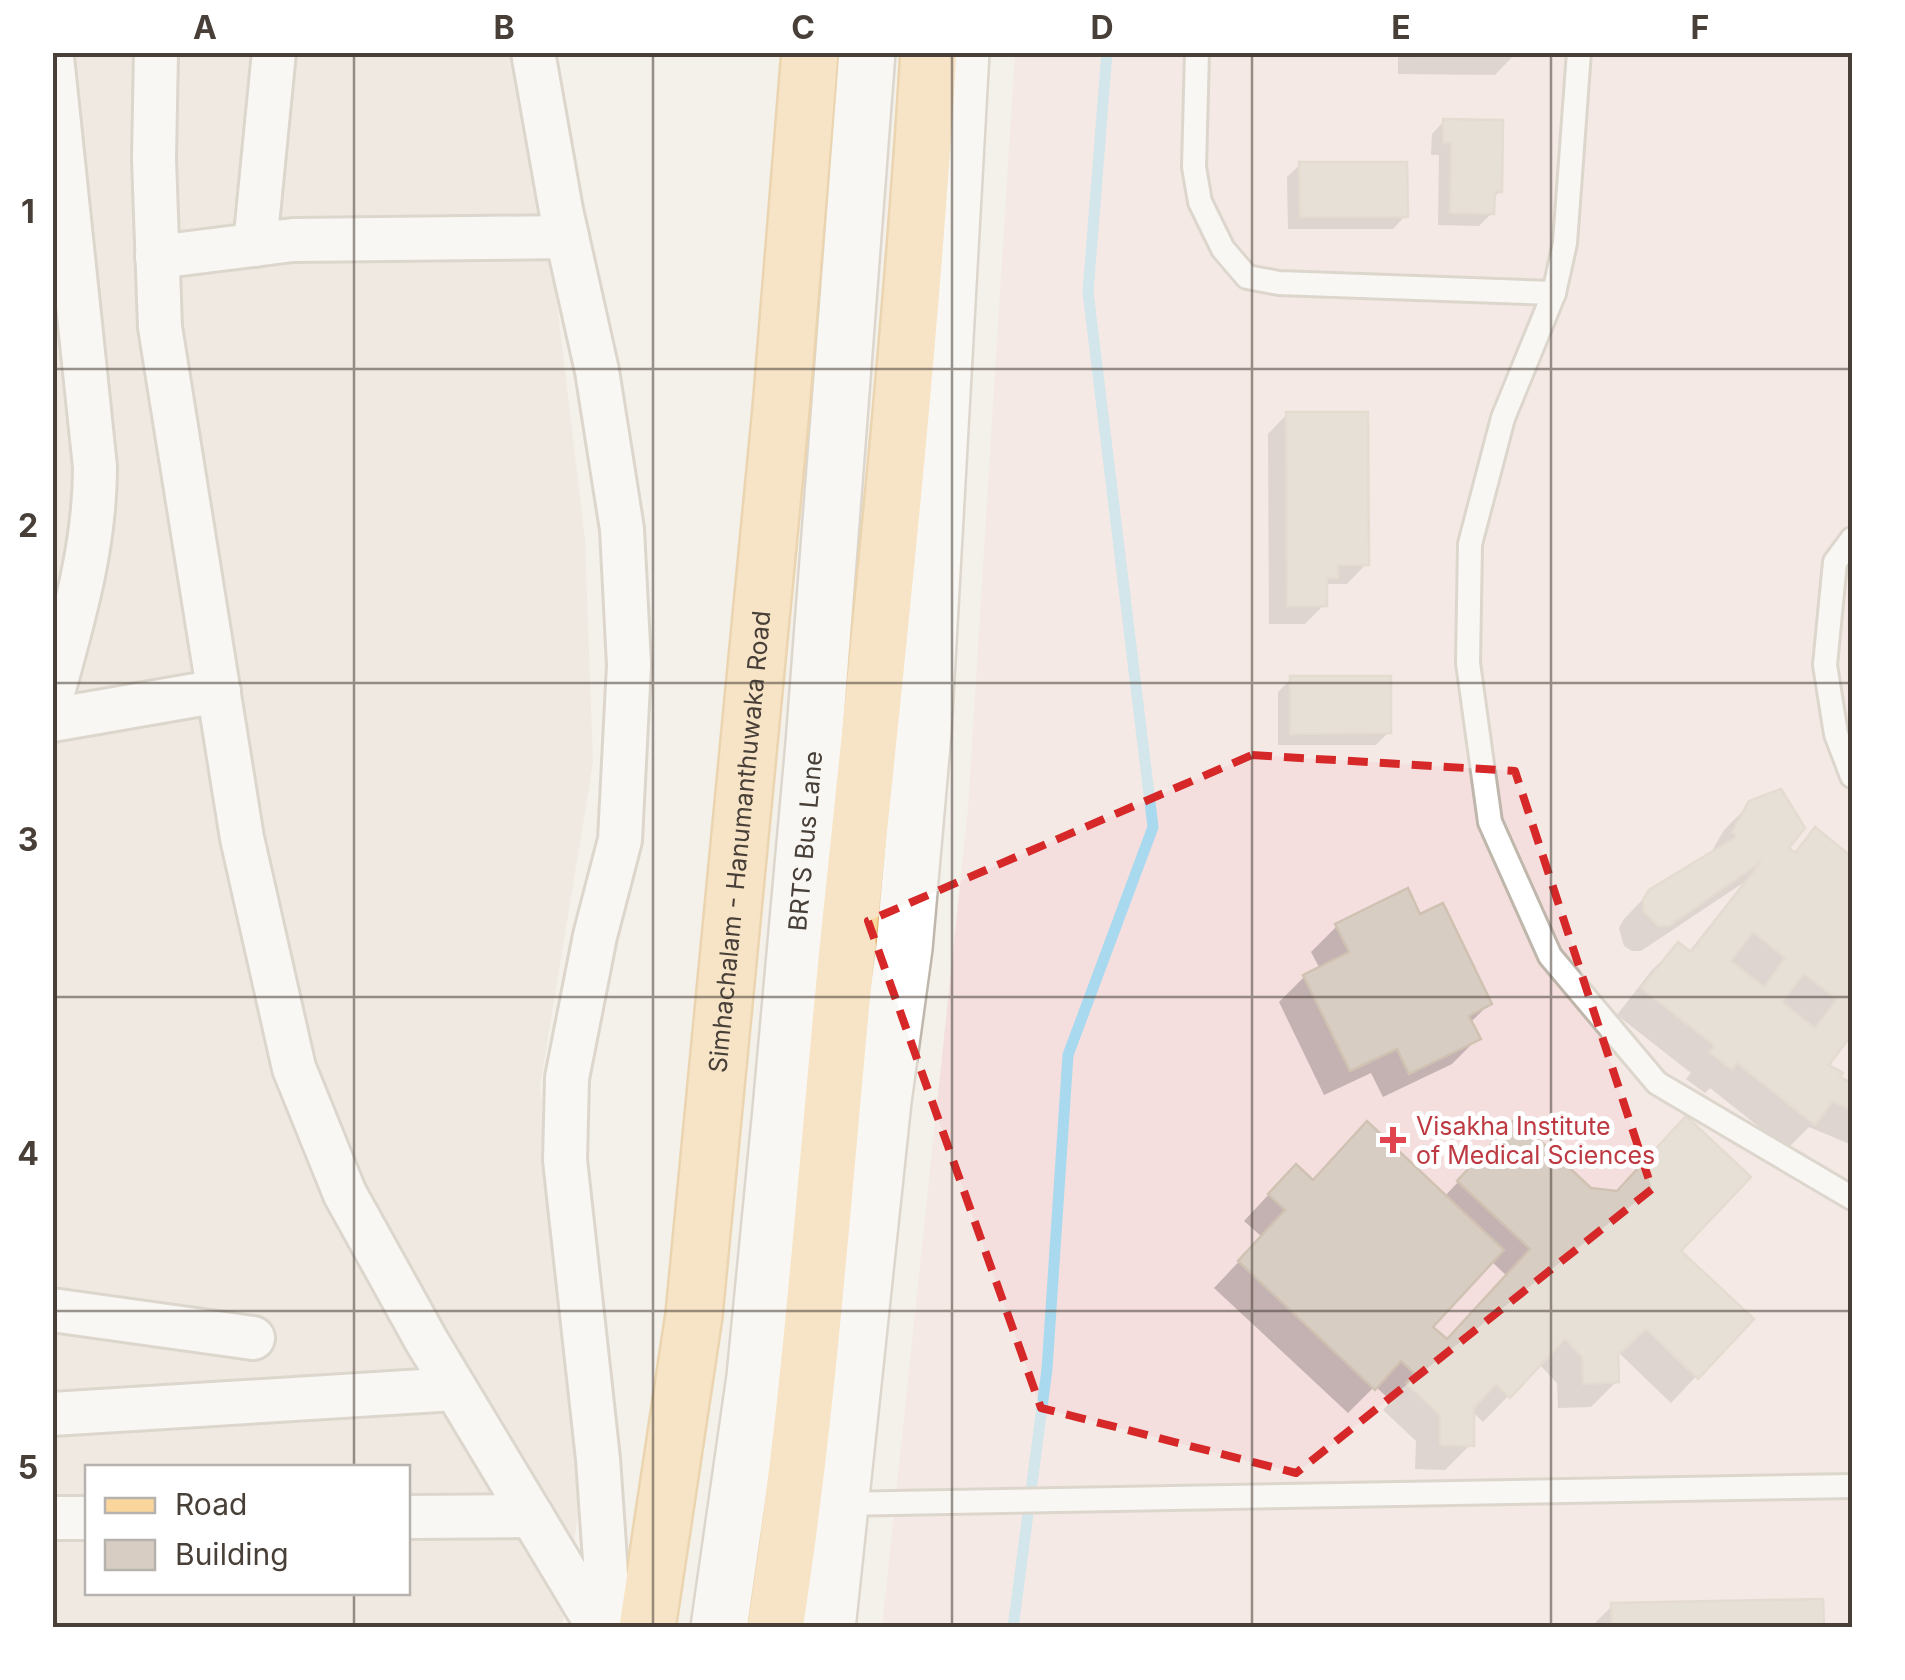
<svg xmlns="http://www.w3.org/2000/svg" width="1905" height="1680" font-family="Inter,sans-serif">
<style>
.residential{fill:#e8e1d8;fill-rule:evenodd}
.medical{fill:#f4dfde}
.shadow{fill:#0003;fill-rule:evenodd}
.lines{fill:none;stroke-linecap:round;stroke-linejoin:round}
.stream{stroke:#a9d9ee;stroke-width:11}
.building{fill:#d8cdc2;stroke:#d0c2b3;stroke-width:2.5;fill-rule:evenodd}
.service-casing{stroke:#bfb7ac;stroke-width:28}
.minor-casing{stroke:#bfb7ac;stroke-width:48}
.tertiary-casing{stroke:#bfb7ac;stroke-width:60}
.primary-casing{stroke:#dfb16c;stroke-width:60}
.service{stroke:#fff;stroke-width:22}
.minor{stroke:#fff;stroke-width:42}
.tertiary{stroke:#fff;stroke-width:55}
.primary{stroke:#fad69d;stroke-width:55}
.marked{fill:none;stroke:#d62828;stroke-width:8;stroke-dasharray:20 12;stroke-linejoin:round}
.grid{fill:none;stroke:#484038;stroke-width:2.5;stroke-opacity:0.55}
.health-dot{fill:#e0444e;stroke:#fff;stroke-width:4}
.labels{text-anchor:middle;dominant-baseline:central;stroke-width:10;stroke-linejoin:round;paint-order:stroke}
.street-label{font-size:25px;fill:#484038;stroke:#fff}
.health-label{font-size:25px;fill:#be3a42;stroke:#fff;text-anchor:start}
.neatline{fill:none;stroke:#484038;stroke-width:4}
.grid-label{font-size:32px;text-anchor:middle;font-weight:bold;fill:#484038}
</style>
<rect width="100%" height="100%" fill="#f4f0ea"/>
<!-- residential -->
<path class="residential" d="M52,53h470l23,149 40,338 8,223 -53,323 44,385 -22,156h-509zM88,1468h320v124h-320z"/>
<!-- medical -->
<path class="medical" d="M1015,53h837v1574l-970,1 86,-819z"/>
<!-- shadow -->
<g class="shadow">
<path d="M1398,52h116v3l-19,20 -97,-1z"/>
<path d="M1444,121l56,70 -8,8v14l-13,13 -41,-1 1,-70h-8l1,-21z"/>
<path d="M1300,165l105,51 -12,13h-105l-1,-52z"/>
<path d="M1287,414l79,150 -19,20h-18l-5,4v17l-19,19h-36l-1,-190z"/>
<path d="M1291,679l98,53 -13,13h-98v-53z"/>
<path d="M1750,804l42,50 23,-23 37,30v169l-27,35 12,13 15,7v60l-43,-18 -22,22 -77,-61 -5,5 -19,-14 5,-6 -74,-58 35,-45 26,-25 10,8 55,-70 -102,68h-9l-8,-5 -5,-18 5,-9 26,-27 59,-36 15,-26z"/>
<path d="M1419,918l70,86 -19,19 8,15 -26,26 -69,33 -12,-24 -47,22 -45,-93 25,-25 16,-8 -9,-17 26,-26z"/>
<path d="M1491,1147l99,44 87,60 73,68 -79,84 -52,-50 -4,3 2,25 -26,26 -33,1 -1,-25 -18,-19 -56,58 -11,-11 -1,33 -26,26 -30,-1 1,-28 -33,-31 8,-9 -16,-15 -27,27 -134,-125 48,-51 -18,-16 26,-28 42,-10 132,14zM1491,1261l16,15 -61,66 -16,-15z"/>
<path d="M1612,1606l209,22h-231z"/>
</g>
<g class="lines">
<!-- stream -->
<path class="stream" d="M1013,1628l34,-259 21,-314 85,-228 -65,-535 19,-240"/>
</g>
<!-- building -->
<g class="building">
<rect x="1416" y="52" width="101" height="4"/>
<path d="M1443,119l60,1 -1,72h-7l-1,22 -44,-1 1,-70h-8z"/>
<path d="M1299,162h108l1,55h-108z"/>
<path d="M1286,412h82l1,153h-31v13h-11v28h-40z"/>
<path d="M1290,676h101v57l-101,1z"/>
<path d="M1781,789l24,39 -16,20 6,5 20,-26 37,30v177l-23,31 14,8 -3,4 12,6v28l-19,-10 -18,24 -78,-62 -5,7 -23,-18 6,-6 -74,-58 37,-46 13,10 70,-90 -92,64h-11l-14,-14 -1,-12 6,-10 87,-53 -4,-5 17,-31zM1753,932l32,26 -21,29 -33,-26zM1804,974l33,25 -22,29 -33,-26z"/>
<path d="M1408,888l12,26 23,-11 49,101 -23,12 12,23 -72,35 -12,-25 -47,22 -47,-96 46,-23 -14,-28z"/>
<path d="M1686,1116l65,61 -70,74 73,68 -56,60 -52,-50 -28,26 1,27 -36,2 -1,-27 -17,-18 -55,59 -14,-14 -22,24v38l-34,-1v-30l-34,-32 9,-9 -14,-13 -26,29 -137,-129 47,-51 -17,-16 28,-30 17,16 54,-59 137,129 -71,77 14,12 83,-90 -73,-68 59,-63 75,70 26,3z"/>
<path d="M1823,1599l1,29h-212l-1,-25z"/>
</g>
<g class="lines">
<!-- service casing -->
<g class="service-casing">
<g id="service">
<path d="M1197,52l-3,115 6,35 23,47 24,28 32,6 275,10"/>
<path d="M1579,52l-14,191 -11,50 -51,125 -33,126 -2,119 22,159 60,134 107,127 195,115"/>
<path d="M1852,539l-17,23 -10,103 11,69 16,42"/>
<path d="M838,1504l1014,-18"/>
</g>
</g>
<!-- minor casing -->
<g class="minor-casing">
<g id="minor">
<path d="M156,52l-2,107 6,168 82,511 52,230 51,126 81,146 173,288"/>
<path d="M533,52l28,158 36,161 25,158 7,136 -9,175 -25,96 -28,142 -2,82 33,299 9,130 -6,39"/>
<path d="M52,57l43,410c0,80 -22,153 -43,229"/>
<path d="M255,245l19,-193"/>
<path d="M157,257l136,-17 274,-3"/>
<path d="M52,720l167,-29"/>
<path d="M52,1310l201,28"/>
<path d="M52,1414l403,-25"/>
<path d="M408,1517l124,-1"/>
<path d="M52,1518h36"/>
</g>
</g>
<!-- tertiary casing -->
<g class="tertiary-casing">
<g id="tertiary">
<path id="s1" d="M719,1628l36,-251 26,-267 33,-366 53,-692"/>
<path d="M827,1628l56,-527 21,-153 19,-216 38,-680"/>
</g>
</g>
<!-- primary casing -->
<g class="primary-casing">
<g id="primary">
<path id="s2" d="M647,1628l47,-313 87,-906 29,-357"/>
<path d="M775,1628c36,-229 50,-459 73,-688 31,-296 63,-591 81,-888"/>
</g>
</g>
<!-- service -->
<use href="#service" class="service"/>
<!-- minor -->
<use href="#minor" class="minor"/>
<!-- tertiary -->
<use href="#tertiary" class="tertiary"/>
<!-- primary -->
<use href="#primary" class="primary"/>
</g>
<!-- marked area -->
<path d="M0 0H1905V1680H0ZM1252,755l263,16 137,418 -356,284 -255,-65 -173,-487z" fill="#f4f0ea" fill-opacity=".55" fill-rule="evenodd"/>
<path class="marked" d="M1252,755l263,16 137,418 -356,284 -255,-65 -173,-487z"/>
<!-- grid -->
<path class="grid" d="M354,52v1416M653,52v1576M952,52v1576M1252,52v1576M1551,52v1576M52,369h1800M52,683h1800M52,997h1800M52,1311h1800M354,1592v36"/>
<!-- markers -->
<path class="health-dot" d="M1388 1125h10v10h10v10h-10v10h-10v-10h-10v-10h10z"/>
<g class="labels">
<!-- street labels -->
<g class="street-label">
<text stroke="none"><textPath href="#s2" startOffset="792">Simhachalam - Hanumanthuwaka Road</textPath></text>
<text stroke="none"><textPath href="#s1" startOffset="792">BRTS Bus Lane</textPath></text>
</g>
<!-- health labels -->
<g class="health-label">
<text x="1416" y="1126">Visakha Institute<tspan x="1416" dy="29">of Medical Sciences</tspan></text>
</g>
</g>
<!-- border -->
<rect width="1905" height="1680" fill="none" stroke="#ffffff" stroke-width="110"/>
<!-- legend -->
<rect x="85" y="1465" width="325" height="130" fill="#ffffff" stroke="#b6b3af" stroke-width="2.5"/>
<rect x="105" y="1498" width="50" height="15" fill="#fad69d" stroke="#b6b3af" stroke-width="2.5"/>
<text x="175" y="1515" font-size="30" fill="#484038">Road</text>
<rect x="105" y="1540" width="50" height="30" fill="#d8cdc2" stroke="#b6b3af" stroke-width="2.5"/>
<text x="175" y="1565" font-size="30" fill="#484038">Building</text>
<rect x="55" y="55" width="1795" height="1570" class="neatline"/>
<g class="grid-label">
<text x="205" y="39">A</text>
<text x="504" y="39">B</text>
<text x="803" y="39">C</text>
<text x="1102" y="39">D</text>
<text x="1401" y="39">E</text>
<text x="1700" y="39">F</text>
<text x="28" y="223">1</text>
<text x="28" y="537">2</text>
<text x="28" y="851">3</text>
<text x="28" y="1165">4</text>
<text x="28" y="1479">5</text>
</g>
</svg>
